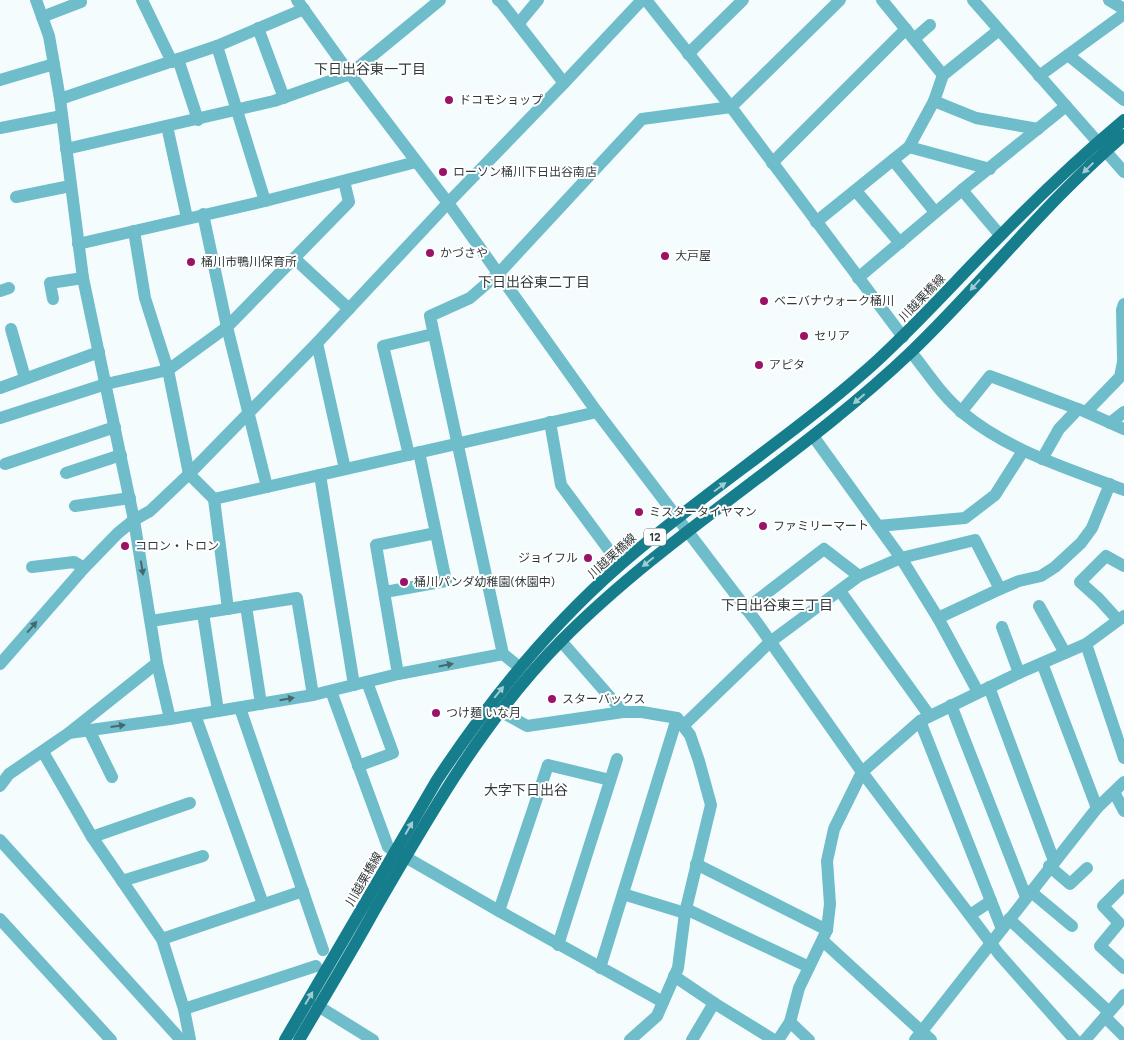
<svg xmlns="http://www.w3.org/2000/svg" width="1124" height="1040" font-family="Figtree,'Noto Sans JP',sans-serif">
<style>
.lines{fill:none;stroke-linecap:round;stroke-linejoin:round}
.minor{stroke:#6fbcca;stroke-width:12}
.tertiary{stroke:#6fbcca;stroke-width:12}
.primary{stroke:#157d8c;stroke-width:12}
.oneway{fill:#a1cbd1}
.oneway2{fill:#47686e}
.poi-dot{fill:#9a1367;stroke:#fff;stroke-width:2}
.labels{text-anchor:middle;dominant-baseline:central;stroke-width:4;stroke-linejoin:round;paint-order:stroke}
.shield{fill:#fff;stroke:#707576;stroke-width:1}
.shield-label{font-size:11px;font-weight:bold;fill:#323a3c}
.poi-label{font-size:12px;fill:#323a3c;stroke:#fff;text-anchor:start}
.street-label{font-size:12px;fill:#323a3c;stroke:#fff}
.neighbourhood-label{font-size:14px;fill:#323a3c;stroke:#fff}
</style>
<rect width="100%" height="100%" fill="#f4fcfe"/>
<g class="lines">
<!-- minor -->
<g class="minor">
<path d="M36,0l13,36 11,63 23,179 51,242 23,143 13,56"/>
<path d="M142,0l30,62"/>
<path d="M498,0l3,2 63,81"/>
<path d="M646,0l85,107 172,230"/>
<path d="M882,0l61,75"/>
<path d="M973,0l151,172"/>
<path d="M1109,0l15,9"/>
<path d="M42,17l39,-15"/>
<path d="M519,23l19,-23"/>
<path d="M258,28l26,70"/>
<path d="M914,39l16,-14"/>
<path d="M217,46l48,155"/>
<path d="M688,54l55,-54"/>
<path d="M1068,55l56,45"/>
<path d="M178,59l20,61"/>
<path d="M1039,76l85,-62"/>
<path d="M0,80l54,-16"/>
<path d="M60,99l157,-53 87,-37"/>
<path d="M934,101l42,17 62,11"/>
<path d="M167,126l20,92"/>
<path d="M0,128l62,-12"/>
<path d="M909,147l81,22"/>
<path d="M66,149l208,-48 76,-27 90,-74"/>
<path d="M893,160l42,52"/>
<path d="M772,163l134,-134"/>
<path d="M962,190l38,45"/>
<path d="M856,191l44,52"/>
<path d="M16,197l54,-11"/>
<path d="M203,214l24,113 40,160"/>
<path d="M816,222l93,-75 25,-46 9,-26 56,-45"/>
<path d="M134,231l11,67 23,72 21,104"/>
<path d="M78,244l187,-43 151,-39"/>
<path d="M294,258l55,51"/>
<path d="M858,278l104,-88 104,-84"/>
<path d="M0,291l9,-3"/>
<path d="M53,299l-3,-16 33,-5"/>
<path d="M11,329l14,49"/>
<path d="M317,343l28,126"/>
<path d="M1123,358l-1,-48 2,-6"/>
<path d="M0,388l99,-36"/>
<path d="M961,412l29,-36 96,36 38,17"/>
<path d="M1086,412l34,-35 4,-20"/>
<path d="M0,418l106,-34 62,-14 59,-43 122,-125 -5,-21"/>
<path d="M550,422l11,63 59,80"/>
<path d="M1110,423l14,-11"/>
<path d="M813,436l88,122 37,60 40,74"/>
<path d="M409,455l-26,-109 50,-12"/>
<path d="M1042,459l17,-30 19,-20"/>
<path d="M5,464l110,-37"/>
<path d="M66,473l55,-18"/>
<path d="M320,475l34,210"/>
<path d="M214,499l14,110"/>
<path d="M75,506l55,-8"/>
<path d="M878,526l87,-8 30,-23 28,-44"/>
<path d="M32,567l42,-5 10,6"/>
<path d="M840,591l89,124"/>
<path d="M385,592l61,-11 -27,-129"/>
<path d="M246,606l15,98"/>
<path d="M1039,606l26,47"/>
<path d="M746,609l78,-60 35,27"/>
<path d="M203,613l15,98"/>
<path d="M938,618l62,-29 19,-8 22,-5 14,-9 26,-24 11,-15 18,-44"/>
<path d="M1118,620l-19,-21 -19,-17 26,-26 18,10"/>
<path d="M151,621l146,-23 16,97"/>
<path d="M1002,627l17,46"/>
<path d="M561,641l62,71"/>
<path d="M1086,644l38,114"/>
<path d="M1042,663l55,145"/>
<path d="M0,664l84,-96 34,-35 16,-13 16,-9 39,-37 25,25 383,-87"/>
<path d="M519,667l-16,-13 -73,-338 40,-18 29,-25 143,-154 89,-12 109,-107"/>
<path d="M398,674l-22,-129 60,-12"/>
<path d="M989,687l65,174"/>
<path d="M331,691l57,156 111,64 164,91"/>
<path d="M951,705l75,192"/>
<path d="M240,708l83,242"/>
<path d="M500,711l27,15 96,-14h19l35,6 13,17 9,26 12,44 -26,108 -7,55 -21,48 -27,24"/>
<path d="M195,715l68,189"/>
<path d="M920,721l82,208"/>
<path d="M683,726l87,-84 89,-66 42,-18 74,-18 25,49"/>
<path d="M89,730l23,47"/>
<path d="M69,733l101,-14 143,-24 85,-21 105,-20"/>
<path d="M43,752l49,85 70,102 22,70 6,31"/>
<path d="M358,766l35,-13 -26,-71"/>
<path d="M0,786l9,-12 60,-41 88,-70"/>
<path d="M1114,792l10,19"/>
<path d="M92,837l98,-34"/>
<path d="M0,840l181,200"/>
<path d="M696,864l131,66"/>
<path d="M1049,866l21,18 17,-16"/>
<path d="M122,881l81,-25"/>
<path d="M1124,885l-21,21 16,17 -19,23 24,22"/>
<path d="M1030,891l42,35"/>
<path d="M623,894l62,19"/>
<path d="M686,909l123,58"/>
<path d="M499,911l49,-146 62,15"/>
<path d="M970,915l21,-14"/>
<path d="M0,919l111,121"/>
<path d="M1009,919l100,93"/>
<path d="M162,939l141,-48"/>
<path d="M823,941l108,99"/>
<path d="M558,945l59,-186"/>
<path d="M600,968l77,-250"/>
<path d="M674,976l40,27"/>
<path d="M318,1006l55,34"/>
<path d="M184,1009l132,-43"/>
<path d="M1105,1017l19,19"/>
<path d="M790,1022l19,18"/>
<path d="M692,1040l22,-37 60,37"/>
<path d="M778,1040l12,-18 9,-34 28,-58 3,-26 -3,-43 7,-32 28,-57 58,-51 99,-48 67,-29 38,-28"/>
<path d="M915,1040l182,-232 27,-26"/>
<path d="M1085,1040l39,-45"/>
</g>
<!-- tertiary -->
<g class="tertiary">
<path d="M297,0l53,74 98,129 149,209 161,212 104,148 137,182 76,86"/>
<path d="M911,352c17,21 31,44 52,61 47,39 105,55 161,77"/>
<path d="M189,474l128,-131 131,-140 116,-120 78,-83"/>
</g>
<!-- primary -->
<g class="primary">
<path d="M285,1040l152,-260c52,-79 112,-153 183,-215 80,-70 170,-127 249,-197 47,-42 88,-89 132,-133 39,-40 80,-79 123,-115"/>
<path d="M299,1040c25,-43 51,-85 75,-129 55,-95 109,-191 187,-270 107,-108 240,-184 350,-289 73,-70 135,-151 213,-217"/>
</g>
</g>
<!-- one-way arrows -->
<defs><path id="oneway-solid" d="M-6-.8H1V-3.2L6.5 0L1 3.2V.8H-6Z" transform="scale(1.25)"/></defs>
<g class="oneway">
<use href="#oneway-solid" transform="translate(1088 168) rotate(136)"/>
<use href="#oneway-solid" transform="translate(975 285) rotate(132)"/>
<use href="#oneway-solid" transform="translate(859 399) rotate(139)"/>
<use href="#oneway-solid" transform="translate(720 487) rotate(-37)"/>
<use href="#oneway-solid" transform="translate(648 562) rotate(141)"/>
<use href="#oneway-solid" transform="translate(499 692) rotate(-51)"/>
<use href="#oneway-solid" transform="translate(409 828) rotate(-60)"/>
<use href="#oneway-solid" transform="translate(309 998) rotate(-59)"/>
</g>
<g class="oneway2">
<use href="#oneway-solid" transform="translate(142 568) rotate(81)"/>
<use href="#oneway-solid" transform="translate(32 627) rotate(-49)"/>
<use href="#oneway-solid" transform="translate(446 665) rotate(-11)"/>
<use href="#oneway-solid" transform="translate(287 699) rotate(-10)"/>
<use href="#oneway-solid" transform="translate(118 726) rotate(-8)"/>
</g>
<!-- markers -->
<g class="poi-dot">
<circle cx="449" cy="100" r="5"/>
<circle cx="443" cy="172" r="5"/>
<circle cx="430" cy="253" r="5"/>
<circle cx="665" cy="256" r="5"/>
<circle cx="191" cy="262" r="5"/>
<circle cx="764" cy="301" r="5"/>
<circle cx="804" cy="336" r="5"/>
<circle cx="759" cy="365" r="5"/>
<circle cx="639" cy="512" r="5"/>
<circle cx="763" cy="526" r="5"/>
<circle cx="125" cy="546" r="5"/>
<circle cx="588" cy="558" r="5"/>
<circle cx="404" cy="582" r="5"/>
<circle cx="552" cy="699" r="5"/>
<circle cx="436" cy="713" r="5"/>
</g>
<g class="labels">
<!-- shield labels -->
<rect class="shield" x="644" y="528.5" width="22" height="17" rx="4"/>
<g class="shield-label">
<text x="655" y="537">12</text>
</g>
<!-- poi labels -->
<g class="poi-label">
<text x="459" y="100">ドコモショップ</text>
<text x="453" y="172">ローソン桶川下日出谷南店</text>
<text x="440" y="253">かづさや</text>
<text x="675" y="256">大戸屋</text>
<text x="201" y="262">桶川市鴨川保育所</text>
<text x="774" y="301">ベニバナウォーク桶川</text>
<text x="814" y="336">セリア</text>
<text x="769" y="365">アピタ</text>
<text x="649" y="512">ミスタータイヤマン</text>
<text x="773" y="526">ファミリーマート</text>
<text x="135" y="546">コロン・トロン</text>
<text x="578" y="558" text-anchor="end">ジョイフル</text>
<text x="414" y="582">桶川パンダ幼稚園(休園中)</text>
<text x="562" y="699">スターバックス</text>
<text x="446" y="713">つけ麺 いな月</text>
</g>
<!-- street labels -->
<g class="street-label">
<text transform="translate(922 298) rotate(-46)">川越栗橋線</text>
<text transform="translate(612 556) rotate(-42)">川越栗橋線</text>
<text transform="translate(364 879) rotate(-60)">川越栗橋線</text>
</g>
<!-- neighbourhood labels -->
<g class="neighbourhood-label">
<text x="370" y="69">下日出谷東一丁目</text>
<text x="534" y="282">下日出谷東二丁目</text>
<text x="777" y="605">下日出谷東三丁目</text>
<text x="526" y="790">大字下日出谷</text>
</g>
</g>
</svg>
